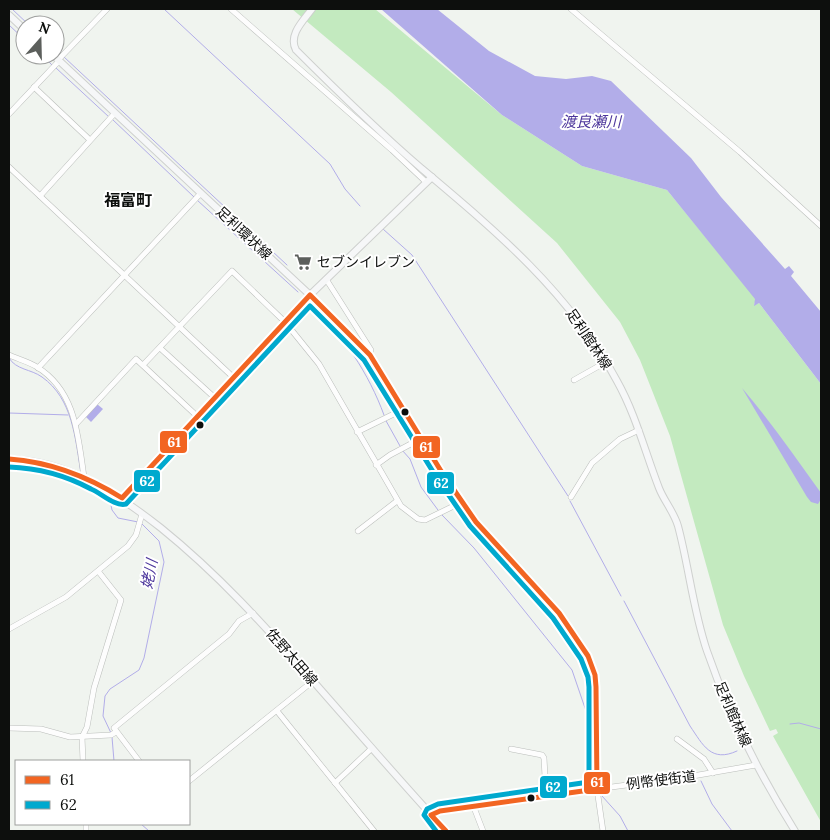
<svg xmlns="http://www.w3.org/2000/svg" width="830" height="840" font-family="Lora,'Noto Sans JP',serif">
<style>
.green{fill:#c3eabf}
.water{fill:#b2ade9}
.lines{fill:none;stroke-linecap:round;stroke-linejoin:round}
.stream{stroke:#b2ade9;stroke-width:1}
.minor-casing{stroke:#bbbebb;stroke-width:6}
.major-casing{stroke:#ced0ce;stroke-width:8}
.minor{stroke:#fdfdfd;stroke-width:5}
.major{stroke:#f6f7f8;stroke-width:6}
.bus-1-casing{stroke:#fff;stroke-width:9}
.bus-2-casing{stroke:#fff;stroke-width:9}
.bus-1{stroke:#f26522;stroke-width:5}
.bus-2{stroke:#00a9ce;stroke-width:5}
.bus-dot{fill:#0d0f0d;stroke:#fff;stroke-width:2}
.labels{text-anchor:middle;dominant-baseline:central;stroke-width:4;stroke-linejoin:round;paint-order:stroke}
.street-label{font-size:14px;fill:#0d0f0d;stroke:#fff}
.poi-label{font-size:14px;fill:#0d0f0d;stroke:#fff;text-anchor:start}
.water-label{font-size:15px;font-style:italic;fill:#4c369c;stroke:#fff}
.quarter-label{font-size:16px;font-weight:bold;fill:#0d0f0d;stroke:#fff}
.line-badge{stroke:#fff;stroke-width:2}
.badge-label{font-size:14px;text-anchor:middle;font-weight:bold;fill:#fff}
</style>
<rect width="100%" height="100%" fill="#f0f4ef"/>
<!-- green -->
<path class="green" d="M292,9h83l127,106 80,51 85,24 89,109 -2,6 5,-2 62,81v438l-48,-86 5,-3 -2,-4 -6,2 -26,-55 -21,-51 -53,-189 -30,-76 -20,-38 -63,-79 -166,-151z"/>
<!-- water -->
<g class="water">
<path d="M381,9h56l52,42 46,25 31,3 26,-3 19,5 80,77 30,39 64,72 4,-3 5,6 -3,4 30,36v72l-62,-81 -5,3 1,-7 -88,-109 -85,-24 -80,-51z"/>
<path d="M742,388c29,34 53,69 79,105v6l-3,5 -7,-2 -4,-5z"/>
<path d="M97,404l6,5 -12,13 -6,-6z"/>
</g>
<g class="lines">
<!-- stream -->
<g class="stream">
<path d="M12,9l17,16"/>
<path d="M164,9l166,155 15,25 15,17"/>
<path d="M9,25l16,15"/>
<path d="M55,49l5,5"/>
<path d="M42,55l10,10"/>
<path d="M64,57l223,208"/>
<path d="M56,68l53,49"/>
<path d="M112,119l82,78"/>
<path d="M197,200l101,92"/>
<path d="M9,215v24"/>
<path d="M383,229l29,26 156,241"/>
<path d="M310,305c33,29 59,69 74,110"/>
<path d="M9,358c7,12 22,11 33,19 31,22 33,61 39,96"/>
<path d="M9,413l59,2"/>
<path d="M385,419l15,27"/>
<path d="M402,450l8,9 11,28 17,23"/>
<path d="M82,479l5,11 16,2 6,4 3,14 6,8 20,4"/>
<path d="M570,501l51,95"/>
<path d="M442,515l32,33 98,122 14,41"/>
<path d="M624,601l66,125c13,19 21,37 47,25"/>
<path d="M590,720l3,2"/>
<path d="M790,724l9,-1 22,6"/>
<path d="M111,733l-8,-17 2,-20 5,-7 29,-19 5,-12 20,-96 -5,-21 -17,-17"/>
<path d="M112,737l2,24"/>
<path d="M701,781l11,23 20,27"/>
<path d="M602,796l18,20 8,15"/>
<path d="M141,824l8,7"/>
</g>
<!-- minor casing -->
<g class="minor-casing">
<g id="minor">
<path d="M231,9l161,141 34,32"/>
<path d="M571,9l169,143 81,74"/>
<path d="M58,60l49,-51"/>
<path d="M34,87l56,53"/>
<path d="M9,114l50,-53"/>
<path d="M9,167l225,211"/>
<path d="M40,196l75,-83"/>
<path d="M326,279l45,71 -1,5"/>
<path d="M160,348l55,50"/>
<path d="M9,355c9,4 20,7 28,12 39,24 41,69 47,110"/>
<path d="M143,365l89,-94 53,51 34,42 82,142 17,13 7,1 37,-18"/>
<path d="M38,368l163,-175"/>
<path d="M574,380l32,-18"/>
<path d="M76,424l60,-65 62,58"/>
<path d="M357,432l47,-23"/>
<path d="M376,465l14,-10 32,-17"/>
<path d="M571,497l21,-34 28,-24 19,-9"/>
<path d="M122,498l188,-203 60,60 71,116 35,51 83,91 29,43 7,19 2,114 6,42"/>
<path d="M358,531l39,-30"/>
<path d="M9,629l57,-32 62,-51 8,-11 6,-21"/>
<path d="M277,711l97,120"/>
<path d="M9,728l32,1 29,8 41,-2 5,-3"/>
<path d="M677,739l27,20 9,14"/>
<path d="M511,749l31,6 2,3 2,37"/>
<path d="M83,761l-1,-24 5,-10 7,-39 27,-88 -23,-29"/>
<path d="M139,761l-25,-33 115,-94 10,-13 14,-8"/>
<path d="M189,781l124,-100"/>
<path d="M335,783l37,-35"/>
<path d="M473,805l10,26"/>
<path d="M431,815l14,-6 242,-32 69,-12"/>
<path d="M86,824v7"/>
</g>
</g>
<!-- major casing -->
<g class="major-casing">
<g id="major">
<path d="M312,9c-9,12 -24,26 -16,41 40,40 82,81 125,118 75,63 149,125 196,213 19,34 28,71 42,107 5,13 15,24 19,38 11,41 15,84 29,125 22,64 53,124 88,180"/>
<path d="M9,15l16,15"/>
<path d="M53,55l257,240 122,-118"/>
<path d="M9,459c60,2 106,33 152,69 57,46 104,98 152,153 44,50 88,101 133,150"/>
</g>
</g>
<!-- minor -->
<use href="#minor" class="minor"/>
<!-- major -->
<use href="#major" class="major"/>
<!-- bus-1 casing -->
<g class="bus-1-casing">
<path id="bus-1" d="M9,459c42,3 78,17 113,39l188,-203 60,60 71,116 35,51 83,91 29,43 7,19 1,12 1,102 -157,22 -9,4 15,16"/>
</g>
<!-- bus-2 casing -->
<g class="bus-2-casing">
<path id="bus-2" d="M9,467c29,1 56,8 82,22 10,4 24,18 35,15l184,-198 54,54 71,115 35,51 83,92 28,41 7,18 1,10v95l-151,22 -11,5 -3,6 12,16"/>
</g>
<!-- bus-1 -->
<use href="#bus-1" class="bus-1"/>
<!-- bus-2 -->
<use href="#bus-2" class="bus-2"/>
</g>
<!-- icons -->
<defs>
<g id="supermarket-bare" transform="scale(1.35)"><path d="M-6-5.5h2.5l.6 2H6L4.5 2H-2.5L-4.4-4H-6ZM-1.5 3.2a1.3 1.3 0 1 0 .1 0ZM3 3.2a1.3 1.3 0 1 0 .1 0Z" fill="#5c5f5c" stroke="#fff" stroke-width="2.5" paint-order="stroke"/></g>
</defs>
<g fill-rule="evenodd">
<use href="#supermarket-bare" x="303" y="262"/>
</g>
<!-- markers -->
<g class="bus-dot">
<circle cx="405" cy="412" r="4.5"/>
<circle cx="200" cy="425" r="4.5"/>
<circle cx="531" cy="798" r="4.5"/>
</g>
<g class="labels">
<!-- street labels -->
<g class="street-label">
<text transform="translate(244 233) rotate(43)">足利環状線</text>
<text transform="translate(589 339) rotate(56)">足利館林線</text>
<text transform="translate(292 657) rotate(49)">佐野太田線</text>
<text transform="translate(733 714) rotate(66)">足利館林線</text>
<text transform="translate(661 780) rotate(-7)">例幣使街道</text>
</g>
<!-- poi labels -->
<g class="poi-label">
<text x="317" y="262">セブンイレブン</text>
</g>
<!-- water labels -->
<g class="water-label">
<text x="591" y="121">渡良瀬川</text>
<text transform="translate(149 574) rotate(-79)">姥川</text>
</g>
<!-- quarter labels -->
<g class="quarter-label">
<text x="128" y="200">福富町</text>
</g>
</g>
<g class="line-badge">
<rect x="159" y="430" width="29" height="24" rx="5" fill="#f26522"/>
<rect x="412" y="435" width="29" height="24" rx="5" fill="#f26522"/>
<rect x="133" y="469" width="28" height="24" rx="5" fill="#00a9ce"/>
<rect x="426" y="471" width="29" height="24" rx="5" fill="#00a9ce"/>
<rect x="583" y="771" width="28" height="24" rx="5" fill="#f26522"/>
<rect x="539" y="775" width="29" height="24" rx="5" fill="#00a9ce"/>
</g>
<g class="badge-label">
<text x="174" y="447">61</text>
<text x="426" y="452">61</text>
<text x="147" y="486">62</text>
<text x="441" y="488">62</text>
<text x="597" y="787">61</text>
<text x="553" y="792">62</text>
</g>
<!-- border -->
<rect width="830" height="840" fill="none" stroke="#0d0f0d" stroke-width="20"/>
<!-- legend -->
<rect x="15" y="760" width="175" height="65" fill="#ffffff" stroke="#9e9f9e"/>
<rect x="25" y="776" width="25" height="8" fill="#f26522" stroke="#9e9f9e"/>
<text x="60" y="785" font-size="15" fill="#0d0f0d">61</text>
<rect x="25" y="801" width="25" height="8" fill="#00a9ce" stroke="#9e9f9e"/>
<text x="60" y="810" font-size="15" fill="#0d0f0d">62</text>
<!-- north arrow -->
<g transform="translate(40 40) rotate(20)"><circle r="24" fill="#ffffff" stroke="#9e9f9e"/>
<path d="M0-4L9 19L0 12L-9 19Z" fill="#5c5f5c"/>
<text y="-8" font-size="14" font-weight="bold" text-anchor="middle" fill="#0d0f0d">N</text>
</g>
</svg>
